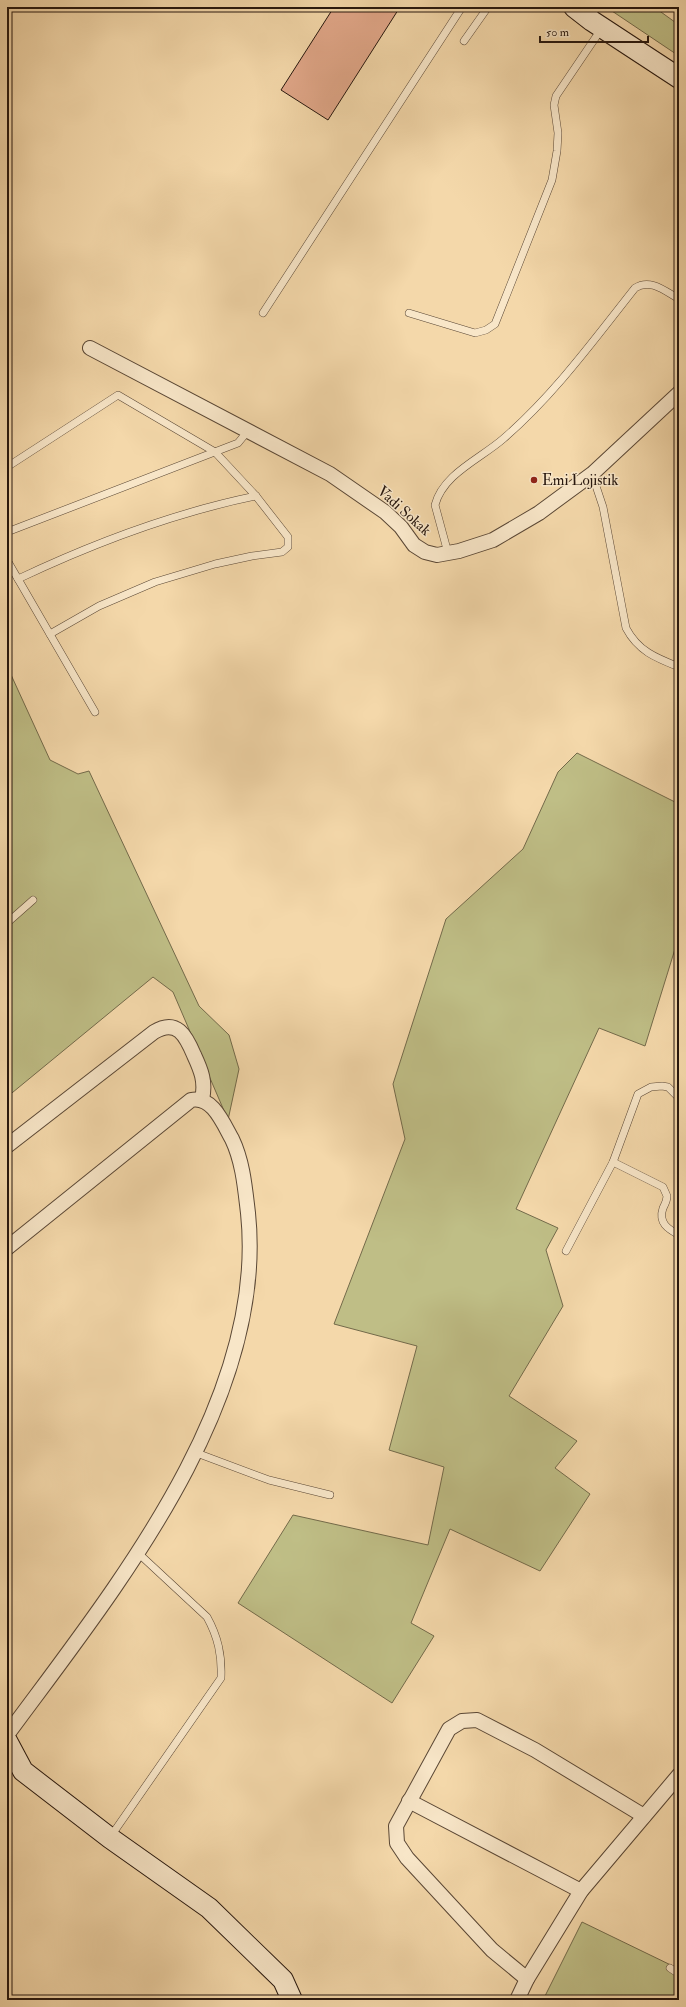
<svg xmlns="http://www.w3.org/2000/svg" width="686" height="2007" font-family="'IM FELL Double Pica',serif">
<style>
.green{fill:#bfbe86;stroke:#736a4a}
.building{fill:#e1a789;stroke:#27170e}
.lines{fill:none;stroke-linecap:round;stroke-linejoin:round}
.lane-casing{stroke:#5a4735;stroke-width:8}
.street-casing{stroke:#5a4735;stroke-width:16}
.secondary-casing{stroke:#27170e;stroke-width:22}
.lane{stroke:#f8e6c8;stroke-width:7}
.street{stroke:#f8e6c8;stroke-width:14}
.secondary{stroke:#f8e6c8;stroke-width:20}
.poi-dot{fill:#8f2418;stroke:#f8e6c8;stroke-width:1.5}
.labels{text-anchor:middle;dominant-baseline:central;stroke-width:3;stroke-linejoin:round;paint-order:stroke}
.poi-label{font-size:15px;fill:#27170e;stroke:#f8e6c8;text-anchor:start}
.street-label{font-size:15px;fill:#27170e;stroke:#f8e6c8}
</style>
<rect width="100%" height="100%" fill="#f4d8aa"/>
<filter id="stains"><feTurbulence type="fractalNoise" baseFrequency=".005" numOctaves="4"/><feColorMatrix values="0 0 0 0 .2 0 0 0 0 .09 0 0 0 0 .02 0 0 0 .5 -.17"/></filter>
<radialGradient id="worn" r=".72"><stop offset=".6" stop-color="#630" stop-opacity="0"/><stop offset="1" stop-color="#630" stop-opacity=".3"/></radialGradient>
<!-- green -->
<g class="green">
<path d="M606,7h48l25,18v31z"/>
<path d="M7,666l43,94 28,14 11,-3 110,235 30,29 10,34 -11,51 -55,-128 -20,-15 -146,120z"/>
<path d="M577,753l102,51v132l-34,110 -46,-18 -83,181 42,19 -12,22 17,56 -54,90 68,45 -22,27 35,26 -50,77 -90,-42 -39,94 23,13 -42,67 -154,-100 55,-88 135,30 16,-78 -55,-17 28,-104 -83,-22 71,-185 -12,-55 53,-165 77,-70 35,-77z"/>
<path d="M582,1922l97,47v31h-136z"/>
</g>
<!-- building -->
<path class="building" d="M334,7h66l-72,113 -47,-30z"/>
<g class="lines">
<!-- lane casing -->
<g class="lane-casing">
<g id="lane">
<path d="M464,41l24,-34"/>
<path d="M263,313l199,-306"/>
<path d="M409,313l66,20 11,-3 9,-6 57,-144 5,-29 1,-18 -4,-28 2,-9 46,-68"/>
<path d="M7,467l111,-72 97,57 41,44 32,41v10l-6,5 -30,4 -37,8 -60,18 -56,24 -49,28"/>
<path d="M592,474l11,33 23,121c12,23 30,30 53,39"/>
<path d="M7,532l231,-89 9,-11"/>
<path d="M448,553l-13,-48c8,-31 45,-46 68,-66 51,-44 90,-98 132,-151 15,-10 30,3 44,11"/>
<path d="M7,560l88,152"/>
<path d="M18,579c76,-36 155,-66 238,-83"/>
<path d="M7,923l26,-23"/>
<path d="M613,1162l50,25 4,9c0,5 -2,8 -4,12 -5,15 5,21 16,27"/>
<path d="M566,1251l47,-89 25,-68 13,-7 11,-1 6,1 11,11"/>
<path d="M194,1452l75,28 61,15"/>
<path d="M111,1836l110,-158c1,-23 -3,-41 -14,-61l-70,-65"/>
<path d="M670,1968l9,6"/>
</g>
</g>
<!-- street casing -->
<g class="street-casing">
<g id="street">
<path d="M90,348l240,126 55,38 16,15 13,18 11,7 12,3 22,-4 34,-11 46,-27 53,-39 87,-81"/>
<path d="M7,1146l147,-114c23,-14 32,4 40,23 7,15 12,27 8,44"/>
<path d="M7,1248l184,-148c21,-5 32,23 41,39 11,23 13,49 16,74 20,190 -135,378 -241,522"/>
<path d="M409,1801l172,90"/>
<path d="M527,1979l-35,-29 -85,-92 -10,-15 -1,-17 53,-97 13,-8 15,-1 58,30 109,66"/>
<path d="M517,2000l10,-21 54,-88 98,-116"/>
</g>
</g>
<!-- secondary casing -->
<g class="secondary-casing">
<g id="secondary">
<path d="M574,7l18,14 87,57"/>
<path d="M7,1741l16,30 87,67 99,70 74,72 9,20"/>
</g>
</g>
<!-- lane -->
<use href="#lane" class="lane"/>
<!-- street -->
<use href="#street" class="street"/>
<!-- secondary -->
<use href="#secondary" class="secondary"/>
</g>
<!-- markers -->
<circle class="poi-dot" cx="534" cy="480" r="4"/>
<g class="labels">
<!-- poi labels -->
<g class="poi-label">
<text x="542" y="480">Emi Lojistik</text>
</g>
<!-- street labels -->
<g class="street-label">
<text transform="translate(404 511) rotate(42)">Vadi Sokak</text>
</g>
</g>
<!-- margin -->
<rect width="686" height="2007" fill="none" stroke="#f4d8aa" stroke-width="24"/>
<rect x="8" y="8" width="670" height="1991" fill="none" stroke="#27170e" stroke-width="2"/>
<rect x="12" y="12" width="662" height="1983" fill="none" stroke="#27170e"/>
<!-- scale -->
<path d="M540 36v6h108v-6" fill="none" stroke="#27170e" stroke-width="2"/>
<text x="546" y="36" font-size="12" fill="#27170e" stroke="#f8e6c8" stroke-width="3" paint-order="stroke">50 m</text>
<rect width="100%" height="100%" filter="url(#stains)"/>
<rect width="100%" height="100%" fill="url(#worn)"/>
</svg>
